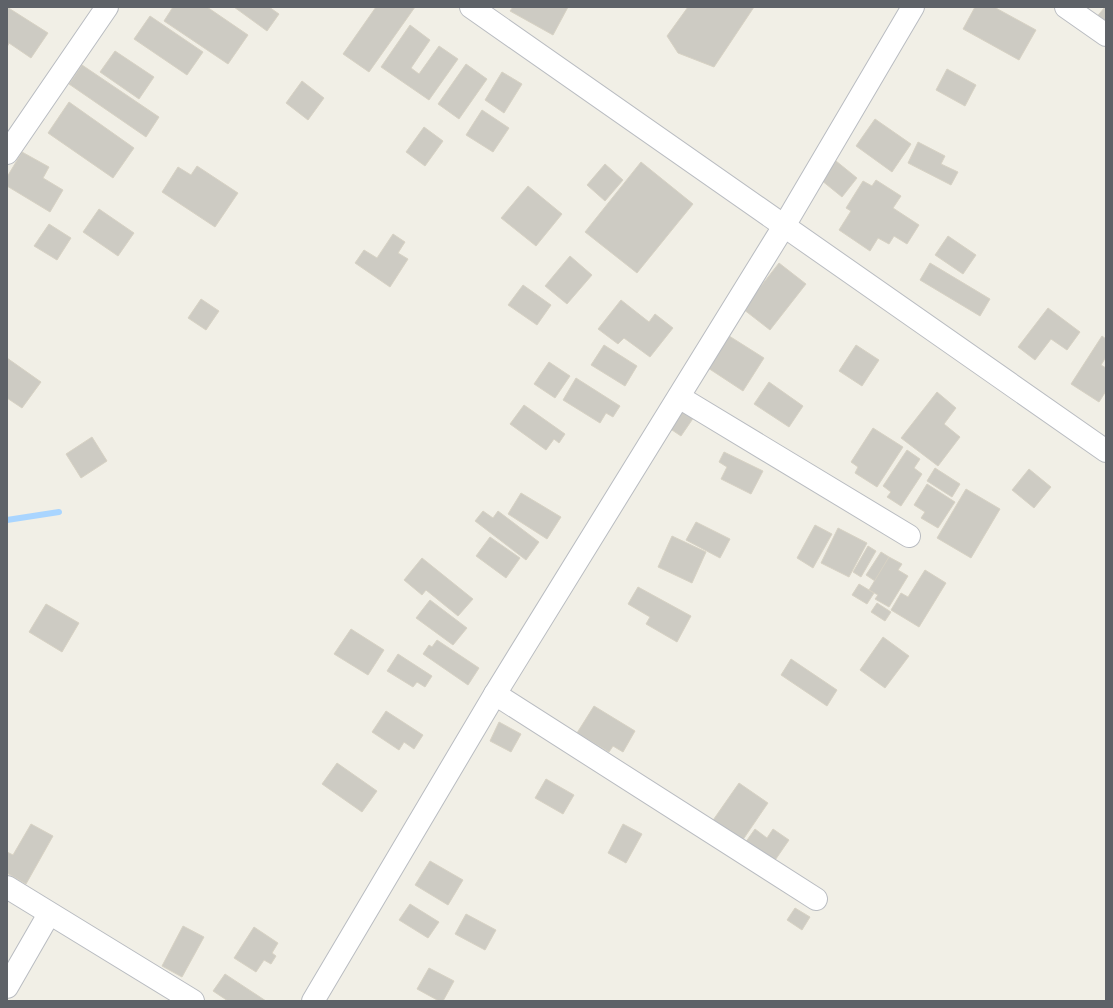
<svg xmlns="http://www.w3.org/2000/svg" width="1113" height="1008" font-family="'Open Sans',sans-serif">
<style>
.lines{fill:none;stroke-linecap:round;stroke-linejoin:round}
.stream{stroke:#a9d5ff;stroke-width:6}
.building{fill:#cdcbc3;stroke:#d7d2c4}
.minor-casing{stroke:#b9bcc1;stroke-width:24}
.minor{stroke:#fff;stroke-width:22}
</style>
<rect width="100%" height="100%" fill="#f1efe6"/>
<g class="lines">
<!-- stream -->
<path class="stream" d="M7,520l52,-8"/>
</g>
<!-- building -->
<g class="building">
<path d="M7,7l41,26 -17,25 -22,-15 -2,4z"/>
<path d="M173,7h34l41,28 -20,29 -64,-43z"/>
<path d="M234,7h35l10,7 -12,17z"/>
<path d="M376,7h39l-46,65 -26,-18z"/>
<path d="M513,7h55l-15,28 -43,-24z"/>
<path d="M688,7h66l-40,60 -36,-14 -11,-17z"/>
<path d="M975,7h19l42,23 -17,30 -56,-31z"/>
<path d="M1105,7h1v22l-11,-10z"/>
<path d="M150,16l53,36 -16,23 -53,-36z"/>
<path d="M410,25l20,15 -19,28 8,6 20,-28 19,13 -29,41 -48,-33z"/>
<path d="M115,51l39,26 -15,22 -39,-27z"/>
<path d="M466,64l21,15 -28,40 -21,-15z"/>
<path d="M82,65l77,52 -13,20 -77,-53z"/>
<path d="M947,69l29,16 -11,21 -29,-16z"/>
<path d="M502,72l20,12 -18,29 -19,-13z"/>
<path d="M302,81l22,17 -16,22 -22,-17z"/>
<path d="M69,102l65,46 -21,30 -65,-45z"/>
<path d="M482,110l27,18 -16,24 -27,-17z"/>
<path d="M875,119l36,25 -19,28 -36,-26z"/>
<path d="M424,127l19,14 -18,25 -19,-14z"/>
<path d="M918,142l27,14 -4,8 17,8 -7,13 -43,-22z"/>
<path d="M22,152l27,15 -6,11 20,12 -13,22 -43,-26v-9z"/>
<path d="M836,161l21,17 -15,19 -21,-17z"/>
<path d="M641,162l52,42 -56,69 -52,-41z"/>
<path d="M605,164l18,16 -18,21 -18,-16z"/>
<path d="M197,166l41,27 -23,34 -53,-35 16,-25 13,8z"/>
<path d="M876,180l25,16 -8,12 26,17 -12,19 -13,-8 -5,8 -11,-6 -8,13 -31,-21 12,-19 -5,-3 17,-27 9,5z"/>
<path d="M528,186l34,28 -26,32 -35,-28z"/>
<path d="M99,209l35,24 -16,23 -35,-24z"/>
<path d="M49,224l22,14 -14,22 -23,-14z"/>
<path d="M393,234l12,8 -7,11 10,6 -18,28 -35,-24 9,-13 13,8z"/>
<path d="M948,236l28,19 -13,19 -28,-19z"/>
<path d="M570,256l22,19 -25,29 -22,-18z"/>
<path d="M779,263l27,21 -36,46 -27,-21z"/>
<path d="M930,263l60,36 -10,17 -60,-36z"/>
<path d="M523,285l28,20 -14,20 -29,-20z"/>
<path d="M201,299l18,12 -13,19 -18,-12z"/>
<path d="M621,300l28,22 6,-8 18,14 -23,29 -26,-19 -6,6 -20,-15z"/>
<path d="M1048,308l32,24 -13,18 -16,-11 -16,21 -17,-13z"/>
<path d="M726,334l38,24 -21,33 -38,-25z"/>
<path d="M1102,336l4,3v18l-5,8 5,3v23l-7,11 -28,-18z"/>
<path d="M604,345l33,21 -12,20 -34,-21z"/>
<path d="M856,345l23,15 -17,26 -23,-15z"/>
<path d="M7,358l34,24 -19,26 -15,-10z"/>
<path d="M549,362l21,14 -15,22 -21,-14z"/>
<path d="M576,378l44,28 -7,11 -7,-4 -6,10 -37,-23z"/>
<path d="M769,382l34,24 -14,21 -35,-23z"/>
<path d="M937,392l19,16 -12,16 16,13 -22,29 -37,-28z"/>
<path d="M524,405l41,29 -6,9 -5,-4 -8,11 -36,-26z"/>
<path d="M679,406l15,11 -13,19 -15,-10z"/>
<path d="M873,428l30,19 -26,40 -22,-14 3,-6 -7,-5z"/>
<path d="M92,437l15,24 -26,17 -15,-24z"/>
<path d="M907,450l13,9 -6,9 8,6 -21,32 -14,-9 4,-5 -8,-6z"/>
<path d="M724,452l39,19 -12,23 -30,-15 6,-12 -8,-5z"/>
<path d="M935,468l25,16 -8,13 -25,-16z"/>
<path d="M1029,469l22,18 -17,21 -22,-18z"/>
<path d="M927,484l28,18 -17,26 -17,-10 4,-6 -11,-7z"/>
<path d="M966,489l34,20 -29,49 -34,-20z"/>
<path d="M521,493l40,24 -14,22 -39,-25z"/>
<path d="M483,511l10,7 5,-7 41,31 -13,18 -51,-39z"/>
<path d="M696,522l34,17 -10,19 -34,-18z"/>
<path d="M815,525l17,9 -19,34 -16,-10z"/>
<path d="M838,528l29,15 -18,34 -28,-14z"/>
<path d="M672,536l34,16 -14,31 -34,-16z"/>
<path d="M490,537l30,21 -14,20 -30,-22z"/>
<path d="M868,546l8,5 -15,26 -8,-5z"/>
<path d="M881,552l8,5 -14,24 -9,-6z"/>
<path d="M889,557l13,7 -4,6 10,6 -19,31 -14,-8 3,-4 -9,-5z"/>
<path d="M422,558l51,41 -15,17 -32,-26 -4,5 -18,-15z"/>
<path d="M925,570l21,13 -27,44 -28,-17 10,-17 7,4z"/>
<path d="M859,584l15,9 -7,11 -15,-9z"/>
<path d="M638,587l53,29 -14,26 -31,-18 4,-7 -22,-13z"/>
<path d="M430,600l37,28 -14,17 -37,-27z"/>
<path d="M877,603l14,9 -6,9 -14,-9z"/>
<path d="M46,604l33,19 -17,29 -33,-20z"/>
<path d="M351,629l33,21 -16,25 -34,-21z"/>
<path d="M883,637l26,19 -24,32 -25,-18z"/>
<path d="M437,640l42,28 -11,17 -45,-31 6,-9 3,2z"/>
<path d="M398,654l34,22 -7,11 -8,-5 -4,5 -26,-16z"/>
<path d="M791,659l46,31 -10,16 -46,-31z"/>
<path d="M594,706l41,25 -12,21 -10,-6 -4,6 -32,-19z"/>
<path d="M386,711l37,24 -9,14 -10,-7 -5,8 -27,-18z"/>
<path d="M499,722l22,12 -10,18 -21,-11z"/>
<path d="M337,763l40,28 -15,21 -40,-28z"/>
<path d="M546,779l28,16 -11,19 -28,-16z"/>
<path d="M739,783l29,20 -30,44 -29,-21z"/>
<path d="M31,824l22,12 -27,48 -19,-11v-21l6,3z"/>
<path d="M623,824l19,10 -16,29 -18,-10z"/>
<path d="M755,829l12,9 6,-9 16,11 -18,26 -26,-23z"/>
<path d="M430,861l33,19 -15,25 -33,-20z"/>
<path d="M410,904l29,18 -11,16 -29,-18z"/>
<path d="M795,908l15,9 -8,13 -15,-10z"/>
<path d="M466,914l30,16 -11,20 -30,-16z"/>
<path d="M183,926l21,11 -22,40 -20,-11z"/>
<path d="M254,927l24,16 -6,10 4,3 -5,8 -7,-4 -8,12 -22,-14z"/>
<path d="M429,968l25,13 -11,20h-4l-22,-12z"/>
<path d="M225,974l41,27h-38l-15,-10z"/>
</g>
<g class="lines">
<!-- minor casing -->
<g class="minor-casing">
<g id="minor">
<path d="M471,7l635,444"/>
<path d="M1066,7l40,28"/>
<path d="M7,153l100,-146"/>
<path d="M679,397l230,139"/>
<path d="M495,694l321,205"/>
<path d="M7,887l186,114"/>
<path d="M7,987l42,-73"/>
<path d="M313,1001l182,-307 289,-468 129,-219"/>
</g>
</g>
<!-- minor -->
<use href="#minor" class="minor"/>
</g>
<!-- border -->
<rect width="1113" height="1008" fill="none" stroke="#5e6268" stroke-width="16"/>
</svg>
